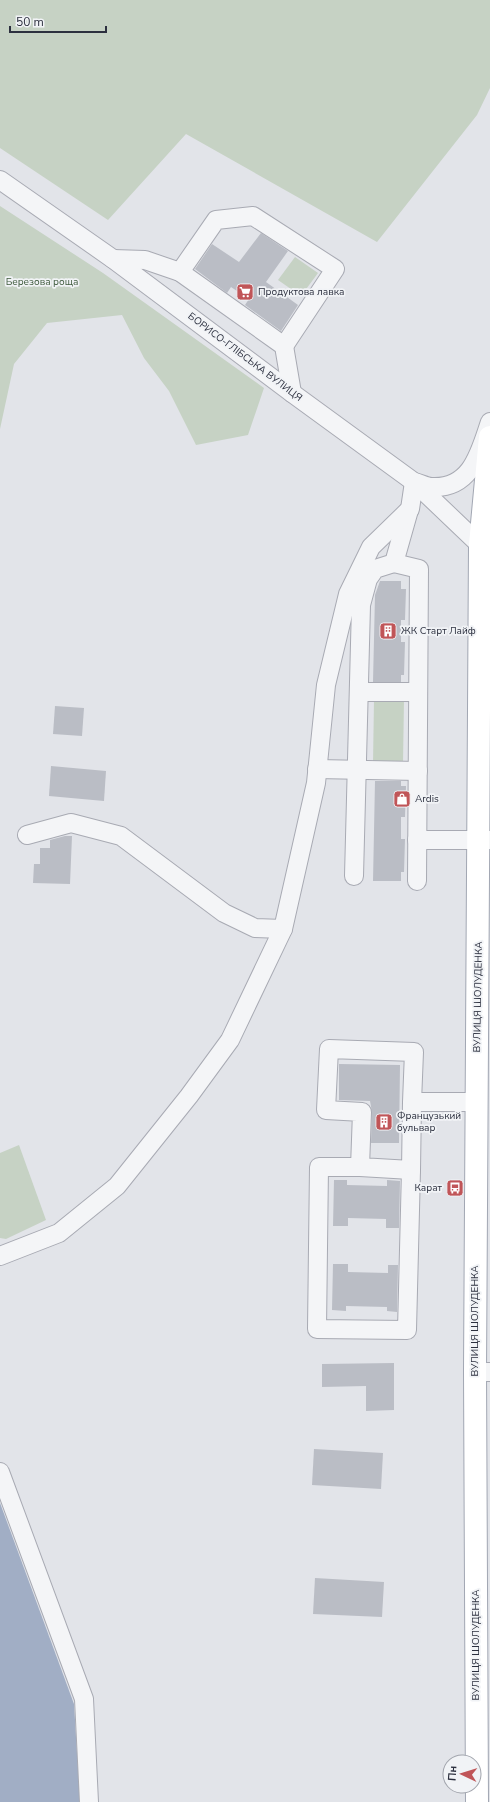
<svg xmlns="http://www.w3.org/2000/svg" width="490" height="1802" font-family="'Nunito Sans',sans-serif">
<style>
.green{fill:#c6d2c4}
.water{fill:#a1aec5}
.building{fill:#babdc5}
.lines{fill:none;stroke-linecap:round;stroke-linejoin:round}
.minor-casing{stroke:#a8aab3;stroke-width:20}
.major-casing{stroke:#a2a7b3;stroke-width:24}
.minor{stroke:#f4f5f7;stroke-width:18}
.major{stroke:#fff;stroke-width:22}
.labels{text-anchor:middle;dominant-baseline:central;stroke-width:3.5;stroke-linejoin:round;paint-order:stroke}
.park-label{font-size:10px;fill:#3d593b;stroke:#f1f3f6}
.poi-label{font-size:10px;fill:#2c303f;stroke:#f1f3f6;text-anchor:start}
.street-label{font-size:10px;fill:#2c303f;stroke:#f1f3f6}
</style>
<rect width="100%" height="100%" fill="#e2e4e9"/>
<!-- green -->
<g class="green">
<path d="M0,0h490v88l-13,27 -100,127 -191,-108 -78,86 -108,-72z"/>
<path d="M0,206l103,67 161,115 -16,47 -52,10 -27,-54 -25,-33 -22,-43 -75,8 -33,41 -14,65z"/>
<path d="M295,257l23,16 -17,23 -23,-16z"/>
<path d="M374,699l30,1 -1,63h-30z"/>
<path d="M19,1145l27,75 -40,19 -6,-1v-85z"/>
</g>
<!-- water -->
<path class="water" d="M0,1503l74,201 6,98h-80z"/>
<!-- building -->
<g class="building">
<path d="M261,233l27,18 -22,31 32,23 -17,26 -36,-26 4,-6 -18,-12 -4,6 -32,-24 17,-25 27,18z"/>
<path d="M380,581h21v8h5l-1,31h-4v22h4l-1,33h-3v7h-28l2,-87z"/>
<path d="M55,706l29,2 -2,28 -29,-2z"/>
<path d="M51,766l55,5 -2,30 -55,-5z"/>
<path d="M375,781h26v5h5l-1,31h-4v22h4l-1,33h-3v9h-28z"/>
<path d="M65,836h7l-2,48 -37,-1 1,-19h6v-16h10v-8z"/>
<path d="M339,1064l61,1 -1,78h-28l1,-31 -2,-11 -31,-1z"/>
<path d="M334,1180h13v5l40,1v-6l13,1 -1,47h-13v-9l-38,-1v8h-15z"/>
<path d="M333,1264h15v8l40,1v-8h10l-1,47 -10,-1v-4l-41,-1v5l-14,-1z"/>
<path d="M394,1363v47l-28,1v-25l-44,1v-23z"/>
<path d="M314,1449l69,4 -2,36 -69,-4z"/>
<path d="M315,1578l69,4 -2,35 -69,-3z"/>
</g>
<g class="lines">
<!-- minor casing -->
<g class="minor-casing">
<g id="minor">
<path d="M0,180l113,79 179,134 122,89 66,63h9"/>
<path d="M113,259l32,1 35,12 104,74 8,47"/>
<path d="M180,272l36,-52 37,-4 82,53 -51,77"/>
<path d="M394,563l25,6 -2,312"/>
<path d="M359,692h59"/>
<path d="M317,769l101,2"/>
<path d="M27,835l44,-12 50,13 103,77 31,15 28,1"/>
<path d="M417,840h73"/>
<path d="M354,876l7,-271 7,-26 7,-10 19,-6 15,-53"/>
<path d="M412,1102l-1,68 -51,-3 2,-55 -36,-2 3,-61 85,3 -2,50h64"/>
<path d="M360,1167h-41l-2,162 90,1 4,-160"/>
<path d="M0,1256l59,-23 58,-47 72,-90 41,-56 53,-111 33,-146 10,-98 22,-91 23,-47 39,-38 4,-27c6,1 12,5 18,5 40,2 48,-36 58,-65"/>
<path d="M475,1372h15"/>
<path d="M0,1472l84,227 5,103"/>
</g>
</g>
<!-- major casing -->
<g class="major-casing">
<path id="major" d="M477,1802l-2,-430 5,-827 10,-108"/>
</g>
<!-- minor -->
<use href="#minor" class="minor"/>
<!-- major -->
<use href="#major" class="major"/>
</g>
<!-- icons -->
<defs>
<g id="supermarket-square" transform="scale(0.9)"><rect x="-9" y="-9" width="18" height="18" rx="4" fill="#c05558" stroke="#f1f3f6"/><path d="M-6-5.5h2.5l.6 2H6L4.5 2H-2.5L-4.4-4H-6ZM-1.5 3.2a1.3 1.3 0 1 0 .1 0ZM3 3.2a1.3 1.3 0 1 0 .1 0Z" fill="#fff"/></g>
<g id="building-square" transform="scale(0.9)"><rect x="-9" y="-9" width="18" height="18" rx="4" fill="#c05558" stroke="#f1f3f6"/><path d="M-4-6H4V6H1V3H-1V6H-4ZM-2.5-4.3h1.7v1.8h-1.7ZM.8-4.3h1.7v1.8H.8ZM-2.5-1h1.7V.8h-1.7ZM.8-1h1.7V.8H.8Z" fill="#fff"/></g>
<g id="shop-square" transform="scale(0.9)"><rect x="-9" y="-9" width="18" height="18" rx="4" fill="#c05558" stroke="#f1f3f6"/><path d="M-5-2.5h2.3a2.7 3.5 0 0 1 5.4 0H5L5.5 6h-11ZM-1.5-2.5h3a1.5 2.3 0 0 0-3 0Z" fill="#fff"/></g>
<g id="bus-square" transform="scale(0.9)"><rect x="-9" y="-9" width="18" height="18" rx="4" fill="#c05558" stroke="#f1f3f6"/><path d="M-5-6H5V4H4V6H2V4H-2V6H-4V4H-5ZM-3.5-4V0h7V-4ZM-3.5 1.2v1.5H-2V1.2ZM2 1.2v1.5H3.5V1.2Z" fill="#fff"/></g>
</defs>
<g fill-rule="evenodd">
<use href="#supermarket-square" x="245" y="292"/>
<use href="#building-square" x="388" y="631"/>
<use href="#shop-square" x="402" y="799"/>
<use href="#building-square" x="384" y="1122"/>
<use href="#bus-square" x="455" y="1188"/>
</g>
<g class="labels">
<!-- park labels -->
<g class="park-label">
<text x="42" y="282">Березова роща</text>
</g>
<!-- poi labels -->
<g class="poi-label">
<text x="258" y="292">Продуктова лавка</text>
<text x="401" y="631">ЖК Старт Лайф</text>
<text x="415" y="799">Ardis</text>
<text x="397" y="1116">Французький<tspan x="397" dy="12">бульвар</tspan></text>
<text x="442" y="1188" text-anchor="end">Карат</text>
</g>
<!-- street labels -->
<g class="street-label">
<text transform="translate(245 357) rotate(37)">БОРИСО-ГЛІБСЬКА ВУЛИЦЯ</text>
<text transform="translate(478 997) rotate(-89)">ВУЛИЦЯ ШОЛУДЕНКА</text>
<text transform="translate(475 1321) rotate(-90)">ВУЛИЦЯ ШОЛУДЕНКА</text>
<text transform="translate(476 1645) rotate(-90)">ВУЛИЦЯ ШОЛУДЕНКА</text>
</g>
</g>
<!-- north arrow -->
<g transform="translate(462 1774) rotate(274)"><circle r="19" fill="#f1f3f6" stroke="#a2a5ad"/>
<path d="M0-3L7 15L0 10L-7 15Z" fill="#c05558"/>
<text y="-6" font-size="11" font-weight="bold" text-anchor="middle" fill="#2c303f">Пн</text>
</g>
<!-- scale -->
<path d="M10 26v6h96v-6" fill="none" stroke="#2c303f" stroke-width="2"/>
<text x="16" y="26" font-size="12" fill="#2c303f" stroke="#f1f3f6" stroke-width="3" paint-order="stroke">50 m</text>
</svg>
